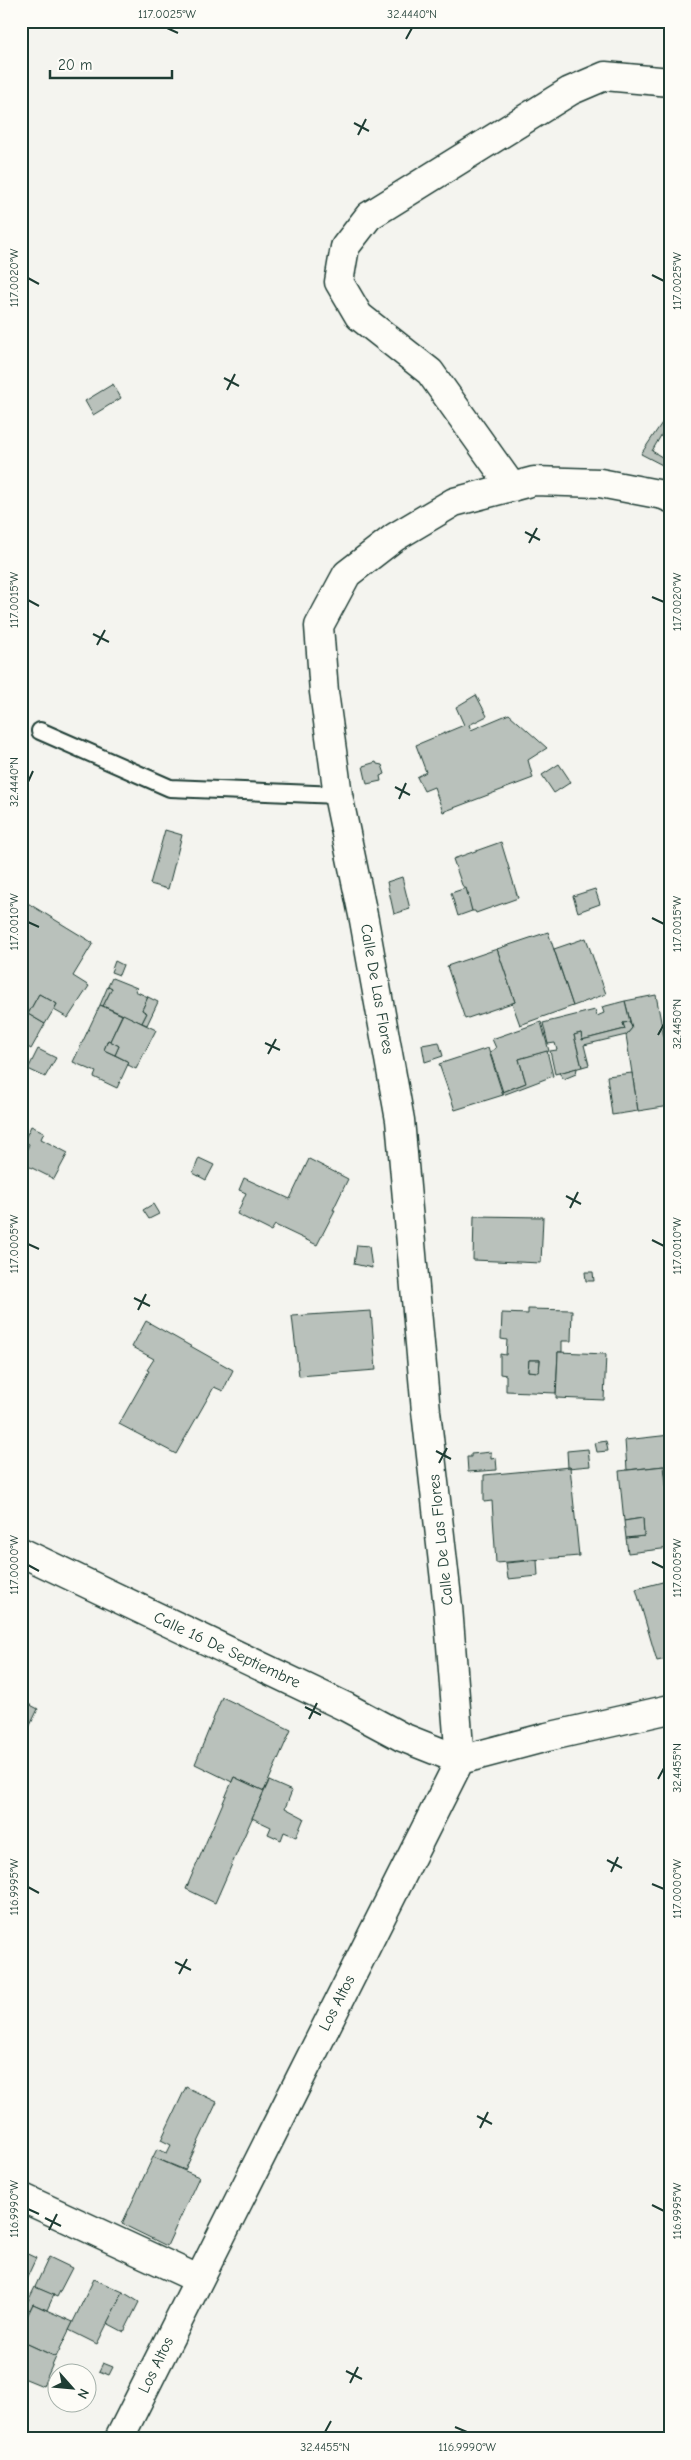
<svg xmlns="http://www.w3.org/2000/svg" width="691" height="2460" font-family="'Comic Neue',sans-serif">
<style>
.building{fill:#b9c1bb;stroke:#1f3d34;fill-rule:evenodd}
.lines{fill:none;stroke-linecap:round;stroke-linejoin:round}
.lane-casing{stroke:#1f3d34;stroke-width:20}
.street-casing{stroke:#1f3d34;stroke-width:31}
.lane{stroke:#fdfcf7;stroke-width:16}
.street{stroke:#fdfcf7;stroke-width:28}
.ticks{fill:none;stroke:#1f3d34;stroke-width:2}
.labels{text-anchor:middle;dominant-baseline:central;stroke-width:4;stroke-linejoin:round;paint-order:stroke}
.street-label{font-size:16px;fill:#1f3d34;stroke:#fdfcf7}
.neatline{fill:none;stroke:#1f3d34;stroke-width:2}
.ticks-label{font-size:12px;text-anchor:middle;fill:#1f3d34}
</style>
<rect width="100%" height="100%" fill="#f4f4ef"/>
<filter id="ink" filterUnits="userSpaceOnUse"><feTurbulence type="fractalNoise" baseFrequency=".02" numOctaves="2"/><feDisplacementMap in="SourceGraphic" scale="10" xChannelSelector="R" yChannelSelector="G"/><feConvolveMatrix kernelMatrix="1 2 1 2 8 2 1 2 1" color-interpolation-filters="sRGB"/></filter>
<g filter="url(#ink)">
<!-- building -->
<g class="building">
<path d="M113,384l8,14 -28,17 -8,-14z"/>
<path d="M670,411v25l-7,-4 -11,19 18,11v7l-29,-15z"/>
<path d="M476,695l11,21 -18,9 2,5 38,-16 38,34 -19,12 5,18 -90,34 -9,-25 -10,4 -7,-14 9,-5 -10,-27 48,-20 -8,-18z"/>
<path d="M376,762l1,2 5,1 3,9 -5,2 1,5 -14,3 -4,-18z"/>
<path d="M559,764l12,18 -17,11 -12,-18z"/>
<path d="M165,830l17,5 -14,54 -18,-5z"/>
<path d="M501,842l17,56 -42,15 -1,-2h-3l-6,-16 3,-1 -7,-9 -9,-26z"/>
<path d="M402,877l8,32 -16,5 -7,-32z"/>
<path d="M466,888l6,23 -14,5 -7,-23z"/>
<path d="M595,889l5,15 -22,8 -5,-16z"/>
<path d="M21,899l72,44 -20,33 16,10 -21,32 -14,-8 3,-6 -18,-10 -11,20 17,10 -14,25 -10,-6z"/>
<path d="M548,932l25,74 -53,19 -8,-22 3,-1 -18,-53z"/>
<path d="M586,938l20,56 -33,12 -19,-57z"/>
<path d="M497,949l18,53 -50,17 -18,-53z"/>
<path d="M115,961l8,4 -4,10 -8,-3z"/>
<path d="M112,978l25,10 -2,3 13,6 -6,13 5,3 -5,10 -39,-17 9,-18 -4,-2z"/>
<path d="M108,986l4,2 -9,18 -3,-1z"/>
<path d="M39,994l18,10 -12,20 -17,-10z"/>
<path d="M656,995l14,74v37l-32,5 -12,-76 6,-7 -7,-27z"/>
<path d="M148,997l10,5 -11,23 -5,-2 5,-10 -5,-3z"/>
<path d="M625,1001l5,21 -7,1 2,6 -43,11 -1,-7 -7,2 8,32 -27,7 -5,-23 7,-1 -2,-7 -7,1 -5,-21 52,-13 2,6 7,-3 -2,-6z"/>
<path d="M100,1005l22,10 -12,26 -2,-1 -4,10 25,12 -12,26 -23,-11 2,-5 -23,-10z"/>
<path d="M123,1014l33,16 -20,39 -8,-4 1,-3 -14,-7 4,-9 -9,-5z"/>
<path d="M541,1022l8,29 -30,8 7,24 -23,9 -13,-40 6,-4 -4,-9z"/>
<path d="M630,1022l2,6 -6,7 -42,10 5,20 -7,2 -8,-32 7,-2 1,7 43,-11 -2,-6z"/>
<path d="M108,1040l11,6 -4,9 -11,-5z"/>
<path d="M439,1042l4,14 -18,6 -3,-17z"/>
<path d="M488,1048l15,47 -48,15 -16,-46z"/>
<path d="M38,1049l18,9 -11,19 -17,-8z"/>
<path d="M547,1051l6,25 -50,19v-3l23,-9 -7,-24z"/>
<path d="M577,1068l-1,6 -12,5 -5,-6z"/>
<path d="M632,1073l6,38 -26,4 -5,-39z"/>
<path d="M31,1126l13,6 -3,7 27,14 -14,26 -32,-16 7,-19 -5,-3z"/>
<path d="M199,1158l15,7 -8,15 -13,-7z"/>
<path d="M309,1159l39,20 -15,31h2l-18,35 -42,-20 -4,6 -34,-17 9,-21 -7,-3 5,-12 46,21z"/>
<path d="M153,1204l6,10 -10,5 -6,-9z"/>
<path d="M474,1216l69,1 -2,46 -68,-3z"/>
<path d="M357,1245l12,1 3,22 -18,-4z"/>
<path d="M585,1272h8l1,9h-8z"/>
<path d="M528,1309l44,1 -1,31h-9v11h-4l-2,41 -50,-2v-16l-6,-1v-20l6,1 1,-15 -6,-1 1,-26 26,1zM529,1360h11l-1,12 -11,-1z"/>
<path d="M371,1311l5,59 -77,6 -7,-60z"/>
<path d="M146,1321l87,49 -10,21 -9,-4 -38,67 -57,-30 30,-53 -2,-1 7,-11 -22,-12z"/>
<path d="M558,1352l48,2 -2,46 -48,-2z"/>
<path d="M529,1360h11l-1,12 -11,-1z"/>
<path d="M670,1435v38h-5l-1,-7 -37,4 -2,-30z"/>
<path d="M606,1441l2,10 -11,1 -2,-9z"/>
<path d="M588,1449l2,17 -22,2 -1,-17z"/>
<path d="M491,1452v7l5,-1 1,12 -29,2 -1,-15h4v-3z"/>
<path d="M664,1466l6,54v28l-42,5 -2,-15 18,-2 -1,-18 -19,3 -5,-50z"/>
<path d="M570,1467l9,89 -83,7 -4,-62 -8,1v-27z"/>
<path d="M643,1518l1,18 -18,2 -2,-17z"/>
<path d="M537,1560l1,16 -30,3 -2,-16z"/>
<path d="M670,1580v78l-13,3 -21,-72z"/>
<path d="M222,1697l69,33 -27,61 -30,-14 -2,5 -37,-18z"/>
<path d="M21,1700l17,9 -17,35z"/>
<path d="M234,1777l30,14 -49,112 -29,-14z"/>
<path d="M269,1781l23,10 -7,17 19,10 -8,19 -12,-5 -3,8 -13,-6 3,-7 -19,-9z"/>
<path d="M186,2087l31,15 -32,68 -32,-13 4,-8 10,4 4,-8 -10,-5z"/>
<path d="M153,2157l46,20 -32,69 -45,-22z"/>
<path d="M21,2251l15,7 -13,28 3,2 -5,8z"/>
<path d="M49,2257l23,11 -15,29 -22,-10z"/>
<path d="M94,2279l29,13 -26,52 -28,-14z"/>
<path d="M35,2287l19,8 -7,15 -14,-6 -3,6 -5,-3z"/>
<path d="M123,2292l16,10 -15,30 -17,-9z"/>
<path d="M33,2304l40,18 -17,35 -35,-16v-12z"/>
<path d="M21,2341l35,16 -13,29 -22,-9z"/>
<path d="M103,2363l10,4 -4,8 -10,-4z"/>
</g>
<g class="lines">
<!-- lane casing -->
<g class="lane-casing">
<path id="lane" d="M40,731l130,57 168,7"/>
</g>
<!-- street casing -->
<g class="street-casing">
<g id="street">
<path d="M512,487l-82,-115 -71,-56 -20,-34 6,-35 24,-31 201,-125 35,-15 65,6"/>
<path d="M21,1552l325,155 56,30 58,23"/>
<path d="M460,1760l-12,-153 -22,-196 -26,-291 -36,-200 -26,-125 -14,-103 -5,-66 28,-52 48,-37 59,-35 80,-21 66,2 63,12 7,3"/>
<path d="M21,2197l177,82"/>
<path d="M119,2439l341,-679 87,-23 123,-28"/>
</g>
</g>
<!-- lane -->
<use href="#lane" class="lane"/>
<!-- street -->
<use href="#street" class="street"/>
</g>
</g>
<!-- ticks -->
<path class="ticks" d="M167,28l11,5M406,39l6,-11M354,123l15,8M358,135l8,-16M652,275l12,6M28,278l11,6M224,378l15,8M227,390l8,-16M525,532l15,8M529,543l8,-15M652,597l12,5M28,600l11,6M93,634l16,8M97,645l8,-15M28,782l5,-11M395,787l15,8M399,799l7,-16M652,918l12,6M28,922l11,5M658,1035l6,-11M265,1043l15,7M268,1054l8,-15M566,1196l15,8M570,1208l8,-16M652,1240l12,6M28,1244l11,5M134,1298l16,8M138,1310l8,-16M436,1451l15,8M439,1463l8,-15M652,1562l12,6M28,1565l11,6M305,1707l16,8M309,1719l8,-16M658,1779l6,-11M607,1860l15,8M611,1872l7,-15M652,1884l12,5M28,1887l11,6M175,1962l16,8M179,1974l8,-15M477,2116l15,8M480,2128l8,-16M652,2205l12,6M28,2209l11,5M45,2218l16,8M49,2230l8,-16M346,2371l16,8M350,2383l8,-16M455,2427l12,5M325,2432l6,-11"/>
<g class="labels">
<!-- street labels -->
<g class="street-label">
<text transform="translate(377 989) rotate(80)">Calle De Las Flores</text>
<text transform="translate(441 1540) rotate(-96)">Calle De Las Flores</text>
<text transform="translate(227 1650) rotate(25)">Calle 16 De Septiembre</text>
<text transform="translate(337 2003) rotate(-63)">Los Altos</text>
<text transform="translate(156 2365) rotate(-64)">Los Altos</text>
</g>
</g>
<!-- margin -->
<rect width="691" height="2460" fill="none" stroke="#fdfcf7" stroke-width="55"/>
<!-- north arrow -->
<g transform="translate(72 2388) rotate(117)"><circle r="24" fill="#fdfcf7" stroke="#a4b0a9"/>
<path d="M0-4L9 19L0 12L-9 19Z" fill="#1f3d34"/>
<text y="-8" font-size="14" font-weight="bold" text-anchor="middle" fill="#1f3d34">N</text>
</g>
<!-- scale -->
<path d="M50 70v8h122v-8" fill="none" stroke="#1f3d34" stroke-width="2.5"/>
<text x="58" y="70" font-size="15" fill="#1f3d34" stroke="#fdfcf7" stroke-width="4" paint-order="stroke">20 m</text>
<rect x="28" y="28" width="636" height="2404" class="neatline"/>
<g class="ticks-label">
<text x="167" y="18">117.0025°W</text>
<text x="412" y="18">32.4440°N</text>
<text transform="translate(14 278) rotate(-90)" y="4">117.0020°W</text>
<text transform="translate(677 281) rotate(-90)" y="4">117.0025°W</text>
<text transform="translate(14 600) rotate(-90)" y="4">117.0015°W</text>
<text transform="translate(677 602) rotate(-90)" y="4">117.0020°W</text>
<text transform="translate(14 782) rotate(-90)" y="4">32.4440°N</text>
<text transform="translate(14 922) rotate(-90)" y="4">117.0010°W</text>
<text transform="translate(677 924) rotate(-90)" y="4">117.0015°W</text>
<text transform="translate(677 1024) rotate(-90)" y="4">32.4450°N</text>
<text transform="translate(14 1244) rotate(-90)" y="4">117.0005°W</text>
<text transform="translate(677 1246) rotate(-90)" y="4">117.0010°W</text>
<text transform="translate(14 1565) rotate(-90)" y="4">117.0000°W</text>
<text transform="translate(677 1568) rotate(-90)" y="4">117.0005°W</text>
<text transform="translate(677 1768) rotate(-90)" y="4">32.4455°N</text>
<text transform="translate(14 1887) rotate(-90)" y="4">116.9995°W</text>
<text transform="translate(677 1889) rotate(-90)" y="4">117.0000°W</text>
<text transform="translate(14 2209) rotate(-90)" y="4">116.9990°W</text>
<text transform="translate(677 2211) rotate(-90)" y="4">116.9995°W</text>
<text x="325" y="2451">32.4455°N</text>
<text x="467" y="2451">116.9990°W</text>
</g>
</svg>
